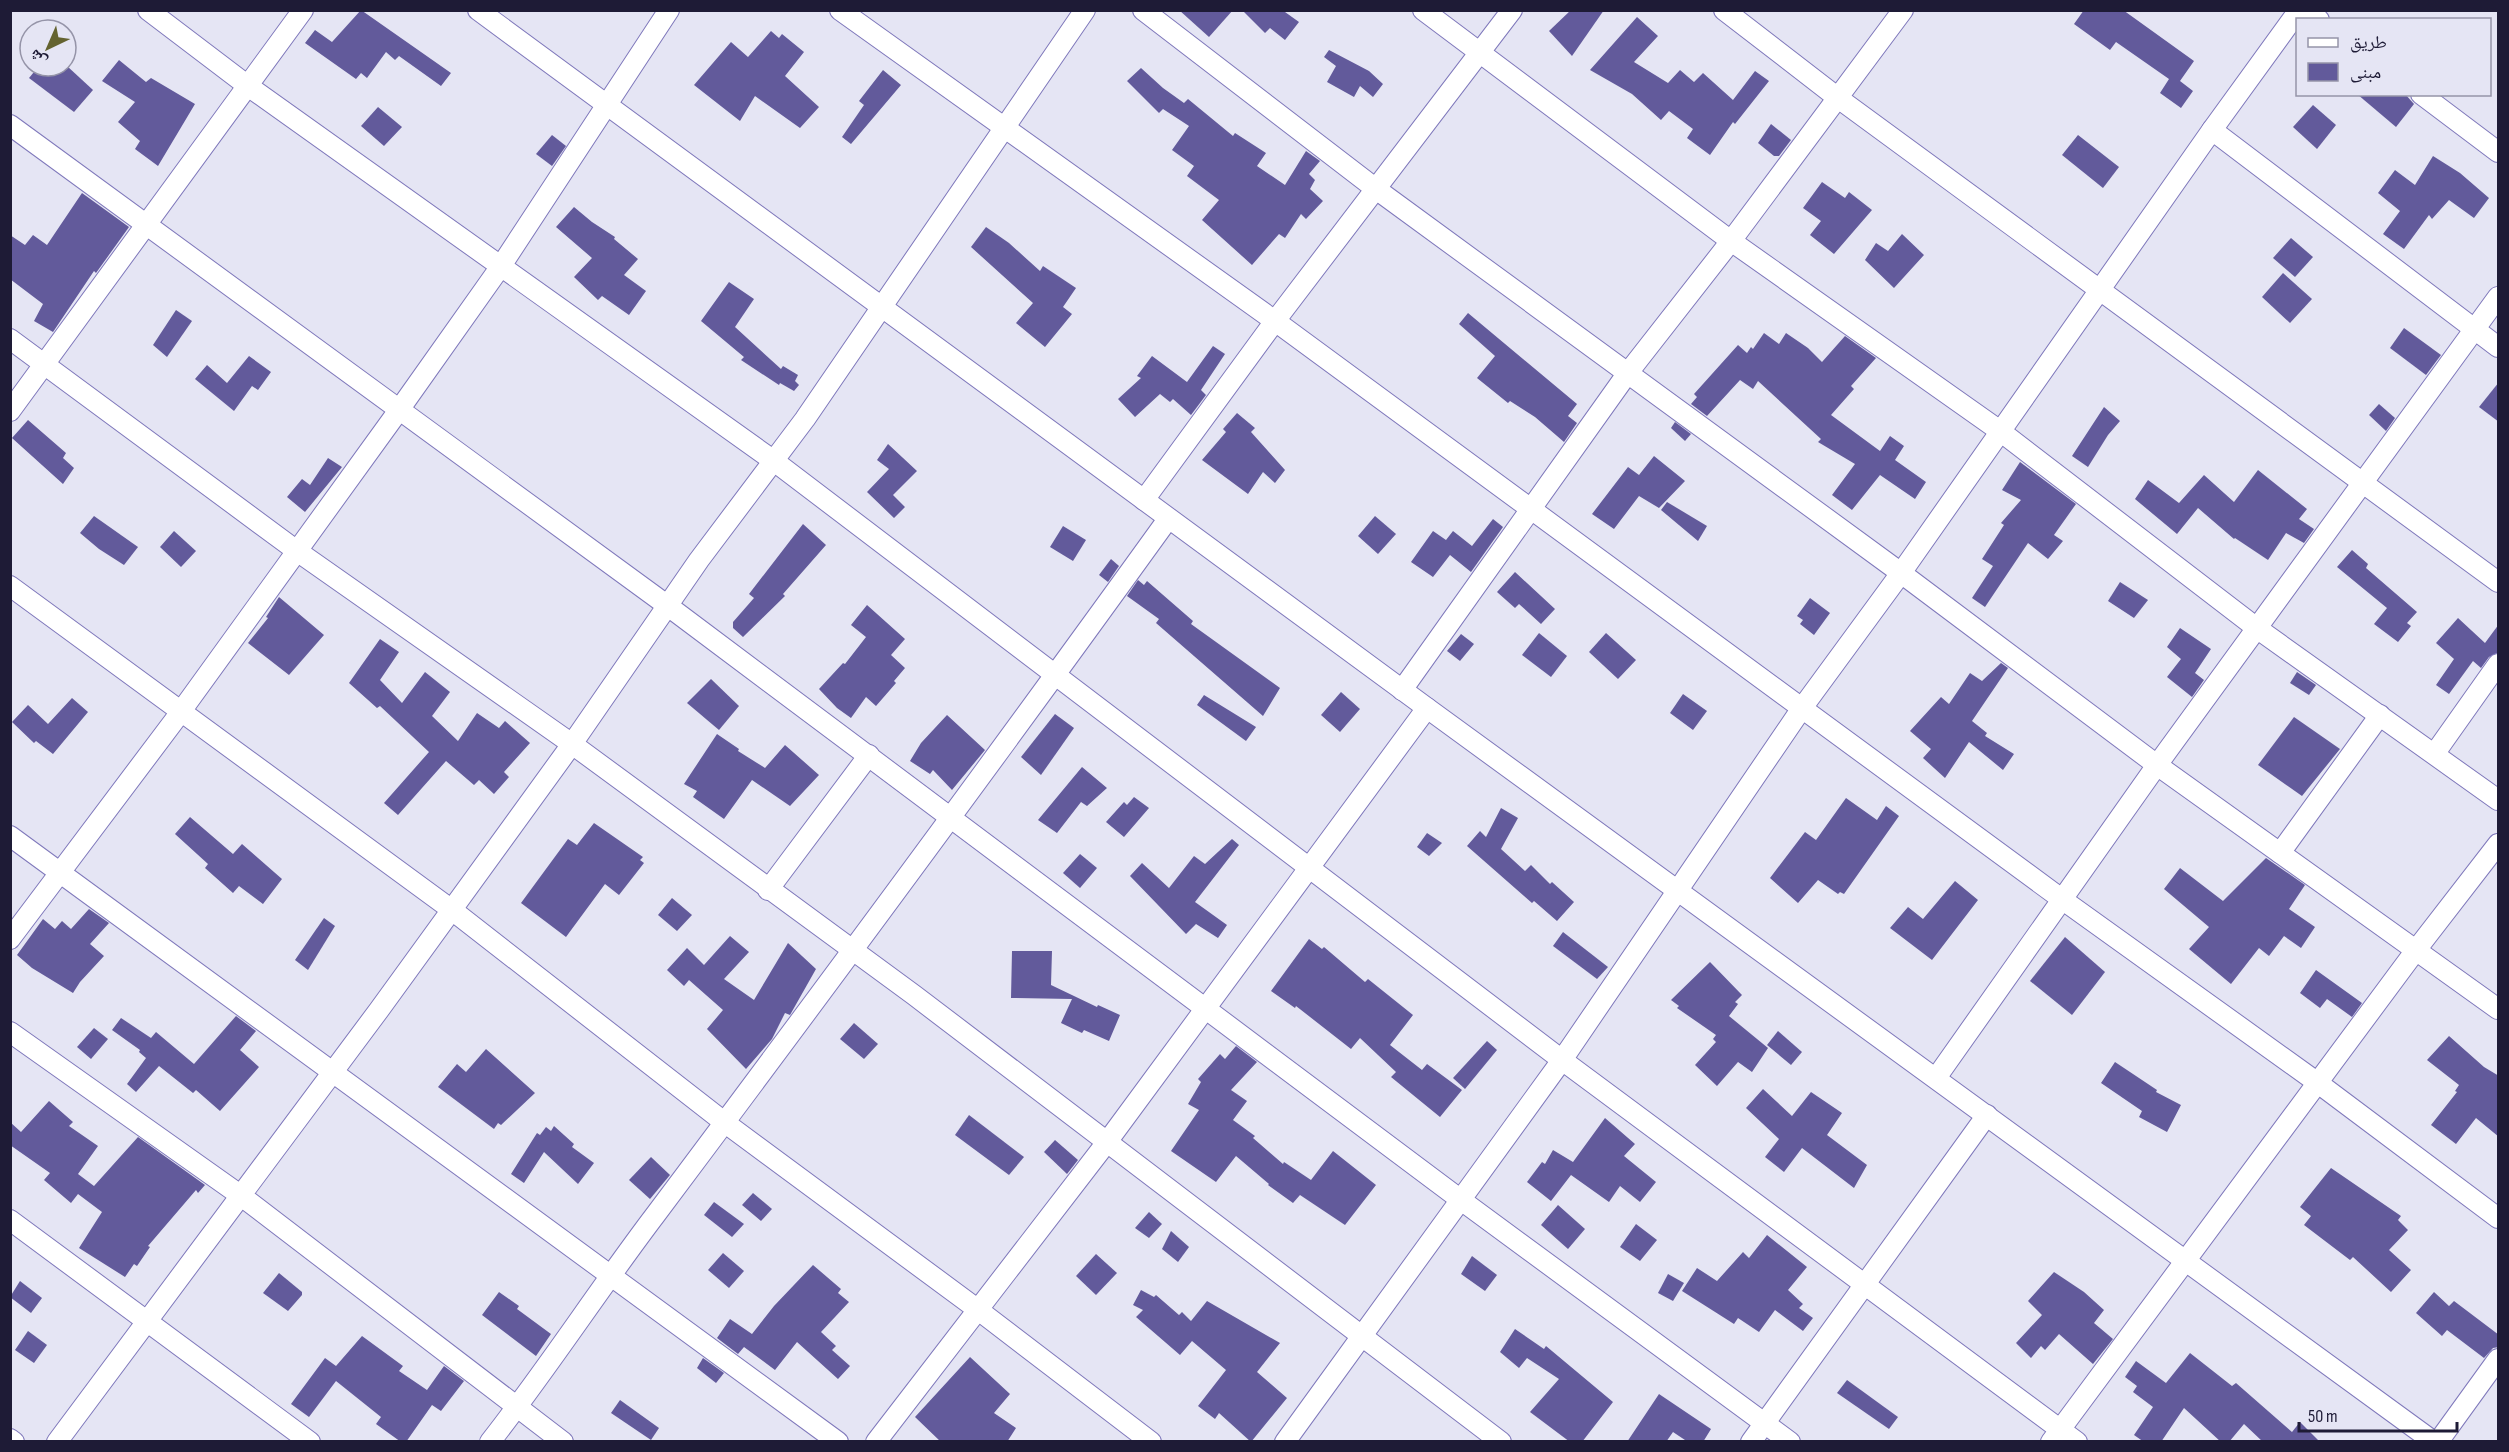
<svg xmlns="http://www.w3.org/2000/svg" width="2509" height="1452" font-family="'Sofia Sans Condensed','Noto Naskh Arabic',sans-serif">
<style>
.building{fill:#625a9b}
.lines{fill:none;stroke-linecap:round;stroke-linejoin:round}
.minor-casing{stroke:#7f78bb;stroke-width:22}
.minor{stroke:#fff;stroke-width:20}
</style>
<rect width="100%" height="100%" fill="#e5e5f4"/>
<!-- building -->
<g class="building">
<path d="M361,10l90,63 -10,13 -42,-30 -4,4 -9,-8 -19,26 -6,-5 -5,6 -51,-36 10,-13 17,12z"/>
<path d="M1179,10h54l-24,27z"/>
<path d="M1242,10h45l-2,2 14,10 -14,18 -15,-12 -5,5z"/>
<path d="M1571,10h33l-32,46 -23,-25z"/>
<path d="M2084,10h39l71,51 -14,20 13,10 -12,17 -21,-15 9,-14 -53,-37 -6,8 -36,-26z"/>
<path d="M1637,17l21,19 -24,26 34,21 12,-13 14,12 9,-9 30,27 22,-29 14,10 -34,43 -2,-2 -23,33 -23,-17 6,-9 -24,-18 -8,9 -29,-26 -42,-24z"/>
<path d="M771,31l8,7 3,-4 22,18 -19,24 34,31 -19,21 -45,-32 -15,25 -46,-36 37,-43 17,15z"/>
<path d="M1329,50l40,21 14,13 -10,13 -13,-11 -6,11 -27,-15 9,-16 -12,-9z"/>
<path d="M119,60l27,22 5,-4 44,26 -37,62 -23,-17 5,-8 -22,-19 17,-20 -33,-21z"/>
<path d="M39,66h28l26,24 -19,22 -45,-34z"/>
<path d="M1141,68l22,20 21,15 4,-4 45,37 2,-3 31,20 -9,13 28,19 21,-34 14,10 -11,13 6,6 -5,9 13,12 -17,18 -5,-5 -16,24 -6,-4 -27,31 -50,-45 17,-20 -32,-24 7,-10 -22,-16 17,-24 -26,-17 -4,4 -32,-32z"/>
<path d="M883,70l18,15 -50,59 -9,-7 22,-32 -5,-4z"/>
<path d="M2357,94h48l9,10 -18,23z"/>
<path d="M2313,105l23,20 -19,24 -24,-22z"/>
<path d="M378,107l24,20 -18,19 -23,-20z"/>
<path d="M1771,124l20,16 -12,16h-5l-16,-13z"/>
<path d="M552,135l14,11 -14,20 -16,-12z"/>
<path d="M2078,135l41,32 -16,21 -41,-33z"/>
<path d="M2433,156l27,17 29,25 -15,20 -25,-18 -17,19 -3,-4 -25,34 -21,-15 17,-23 -22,-18 17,-23 20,15z"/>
<path d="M1822,182l23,16 4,-6 23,18 -38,44 -24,-19 11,-14 -18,-13z"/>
<path d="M82,193l47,34 -33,46 -2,-2 -41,61 -19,-11 9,-17 -33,-25v-44l15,10 8,-10 14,10z"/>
<path d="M574,207l18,15 23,15 -1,2 24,20 -14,16 22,16 -17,24 -27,-19 -4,4 -24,-23 18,-19 -36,-31z"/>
<path d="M986,227l23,16 31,28 3,-5 33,22 -13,19 9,7 -27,33 -29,-24 17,-20 -62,-56z"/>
<path d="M1902,234l22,21 -30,33 -29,-28 11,-17 12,8z"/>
<path d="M2291,238l22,19 -18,20 -22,-19z"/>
<path d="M2283,273l29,26 -22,24 -28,-26z"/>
<path d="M729,282l25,17 -19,28 46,42 2,-3 15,9 -3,6 4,4 -5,6 -14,-8 -1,2 -38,-25 3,-3 -43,-36z"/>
<path d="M176,310l16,11 -25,36 -14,-12z"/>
<path d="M1468,313l109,91 -9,12 9,7 -13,19 -29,-25 -25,-16 -2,2 -31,-25 18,-22 -36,-32z"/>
<path d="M2404,328l37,27 -15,20 -36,-27z"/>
<path d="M1764,333l15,11 7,-11 22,15 14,14 23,-26 31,22 -25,28 3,3 -23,26 49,36 10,-15 14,10 -9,14 31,22 -11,17 -35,-24 -28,35 -20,-15 23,-31 -37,-22 3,-3 -63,-58 -5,8 -13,-9 -33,36 -16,-12 6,-7 -3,-3 44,-49 9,8 4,-6 2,2z"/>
<path d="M1213,346l12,8 -24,36 5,5 -15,20 -18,-16 -3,3 -10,-8 -25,23 -17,-18 23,-21 -4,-2 15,-20 35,26z"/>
<path d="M249,356l22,16 -13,18 -6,-4 -18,25 -39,-32 12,-14 20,18z"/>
<path d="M2499,382v40l-20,-15z"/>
<path d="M2379,404l16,14 -9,13 -17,-16z"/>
<path d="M2104,407l16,14 -12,14 -20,32 -16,-11z"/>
<path d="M1237,413l18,15 -4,4 34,38 -10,13 -12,-11 -15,22 -46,-34 24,-28 -3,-3z"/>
<path d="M28,420l38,33 -3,5 11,10 -11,16 -51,-46z"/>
<path d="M1675,422l16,12 -6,7 -14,-13z"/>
<path d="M888,444l29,27 -24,24 12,12 -11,11 -27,-26 22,-23 -12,-9z"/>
<path d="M1654,456l31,25 -26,27 -20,-12 -25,33 -22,-15 36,-47 11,8z"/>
<path d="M328,458l14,9 -37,45 -18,-15 15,-18 8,6z"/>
<path d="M2020,462l56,42 -22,31 9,6 -15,18 -20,-16 -43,64 -13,-9 21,-32 -11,-7 22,-34 -3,-2 20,-23 -19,-10z"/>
<path d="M2258,470l49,39 -8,10 15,10 -10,14 -18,-10 -18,27 -33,-22 -1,1 -36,-31 -21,26 -42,-35 13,-19 31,23 25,-28 30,27z"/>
<path d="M1667,502l40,24 -9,15 -37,-31z"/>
<path d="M94,516l44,31 -14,18 -25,-16 -19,-16z"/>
<path d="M1375,516l21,18 -18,20 -20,-18z"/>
<path d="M1493,519l10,8 -32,45 -21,-17 -17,22 -22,-15 22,-31 13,9 7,-9 19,15z"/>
<path d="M803,524l23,21 -43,49 2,2 -42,41 -10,-9v-6l21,-24 -5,-4z"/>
<path d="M1063,526l23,14 -13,21 -23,-14z"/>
<path d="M174,531l22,20 -15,16 -21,-20z"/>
<path d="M2352,550l16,14 -2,4 51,44 -10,11 4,3 -13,16 -24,-18 13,-16 -50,-41z"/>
<path d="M1111,559l8,7 -11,16 -9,-7z"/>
<path d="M1515,572l40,37 -14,15 -22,-20 -4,4 -18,-16z"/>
<path d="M1138,580l6,5 3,-4 46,40 -2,3 89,64 -17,28 -107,-93 3,-4 -32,-23z"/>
<path d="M2120,582l28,18 -14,18 -26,-17z"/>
<path d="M279,597l45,38 -35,40 -41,-32 20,-25 -2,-1z"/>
<path d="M1810,598l20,15 -16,22 -14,-11 3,-4 -6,-4z"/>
<path d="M867,605l38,34 -14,16 14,13 -11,13 2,2 -20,23 -10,-9 -15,21 -14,-10 -18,-19 24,-26 2,1 21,-27 -15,-12z"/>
<path d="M2458,618l27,25 14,-19v28l-10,5 -8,11 -8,-7 -24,33 -13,-9 18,-26 -18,-16z"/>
<path d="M2180,628l31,21 -16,24 9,7 -12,17 -25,-20 14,-18 -14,-12z"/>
<path d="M1539,633l28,23 -16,21 -29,-22z"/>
<path d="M1606,633l30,27 -18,19 -29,-27z"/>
<path d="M1461,634l13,10 -14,17 -13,-10z"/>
<path d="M380,639l19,13 -19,28 22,23 23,-31 25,20 -18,24 26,25 19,-28 22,15 6,-7 25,22 -26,29 5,5 -15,17 -15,-14 -5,5 -28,-24 -48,54 -14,-12 45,-51 -49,-46 -3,2 -28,-25z"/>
<path d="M2001,663l7,5 -36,53 15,12 -2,3 29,18 -11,16 -34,-28 -24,36 -22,-20 8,-9 -21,-18 31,-34 8,7 21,-31 12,8z"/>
<path d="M2297,672l19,13 -7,10 -19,-12z"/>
<path d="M711,679l28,27 -20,24 -32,-27z"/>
<path d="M1341,692l19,17 -20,23 -19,-17z"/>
<path d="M1683,694l24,17 -14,19 -23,-17z"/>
<path d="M1204,695l52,32 -10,14 -49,-36z"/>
<path d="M72,698l16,14 -35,42 -17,-13 -2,2 -22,-21 16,-17 20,19z"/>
<path d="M1055,714l19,14 -33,47 -20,-18z"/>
<path d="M947,715l38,35 -33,40 -19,-20 -3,4 -20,-13 11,-18z"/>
<path d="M2294,717l46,32 -38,47 -44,-31z"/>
<path d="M717,734l22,15 -1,2 27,17 20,-23 34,30 -29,31 -38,-26 -28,39 -31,-22 4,-6 -13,-7z"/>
<path d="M1082,767l25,21 -20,18 -6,-4 -24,31 -19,-13z"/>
<path d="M1134,797l15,11 -25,29 -18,-15 18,-20 3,3z"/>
<path d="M1846,798l31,22 9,-14 13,10 -55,78 -4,-2 -2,2 -20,-14 -20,23 -28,-25 35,-46 11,8z"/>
<path d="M1501,808l17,10 -17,31 24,22 6,-6 19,19 2,-2 22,20 -17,19 -23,-20 -2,2 -65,-57 13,-15 6,6z"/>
<path d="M190,817l43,37 9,-10 40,35 -19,25 -24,-18 -6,7 -28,-25 3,-4 -33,-30z"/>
<path d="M594,823l49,34 -3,3 4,3 -25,32 -14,-11 -39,53 -45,-34 47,-64 9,6z"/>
<path d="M1427,833l15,10 -13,13 -12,-9z"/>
<path d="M1232,839l7,6 -44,57 32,23 -9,13 -22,-14 -10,10 -56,-58 12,-13 27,25 25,-32 11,8z"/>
<path d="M1080,854l17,14 -17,20 -17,-15z"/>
<path d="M2266,858l39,27 -16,24 26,18 -14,21 -17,-12 -15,20 -10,-8 -28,36 -42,-35 20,-22 -45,-38 16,-21 43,33z"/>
<path d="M1955,881l23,19 -46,60 -42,-32 18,-21 15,12z"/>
<path d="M672,898l20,17 -15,16 -19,-16z"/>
<path d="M89,909l20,14 -19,21 14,12 -24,26 -7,11 -41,-25 -15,-13 26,-36 12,10 7,-8 9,8z"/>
<path d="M324,918l11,8 -27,44 -13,-10z"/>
<path d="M1563,932l45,35 -11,12 -44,-33z"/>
<path d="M730,936l19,16 -25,27 30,21 34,-57 28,26 -26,46 -5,-2 -13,26 -26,30 -39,-40 16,-19 -34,-30 -5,6 -17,-16 20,-22 17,17z"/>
<path d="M2065,937l40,35 -33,43 -42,-34z"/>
<path d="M1309,939l13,10 2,-2 41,35 3,-3 45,36 -23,30 32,25 5,-6 35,26 -22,27 -49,-40 5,-5 -36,-34 -9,11 -55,-43 -1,2 -24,-17z"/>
<path d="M1012,951h40l-1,34 46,22 1,-2 22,10 -11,26 -25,-11 -2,3 -21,-10 11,-24 -61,-1z"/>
<path d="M1710,962l32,33 -7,7 3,2 -9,12 39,32 -16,24 -14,-10 -21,24 -22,-21 21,-23 -3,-3 3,-4 -39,-27 2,-2 -8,-6z"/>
<path d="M2316,970l46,33 -10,14 -25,-18 -7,9 -20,-15z"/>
<path d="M236,1016l20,15 -16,19 19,17 -39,44 -24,-21 -3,3 -34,-27 -23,26 -9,-8 19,-26 -7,-6 1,-2 -28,-20 9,-12 30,20 5,-6 38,32z"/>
<path d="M854,1023l24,21 -14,15 -24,-20z"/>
<path d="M94,1028l14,11 -17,20 -14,-12z"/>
<path d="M1778,1031l24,21 -11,13 -24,-20z"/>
<path d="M2449,1036l35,31 15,9v61l-23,-19 -20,26 -25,-19 26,-33 -2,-1 4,-6 -32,-25z"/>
<path d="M1487,1041l10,9 -32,39 -12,-11z"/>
<path d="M1236,1046l21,16 -26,28 16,11 -14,19 22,16 -2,2 30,26 1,-2 27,18 22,-29 43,34 -31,40 -45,-30 -7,8 -25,-18 1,-1 -33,-28 -20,26 -45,-31 28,-41 -11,-6 13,-22 -3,-3 22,-25 5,5z"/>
<path d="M486,1049l49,44 -34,32 -3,-2 -4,6 -56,-42 19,-23 9,8z"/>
<path d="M2115,1062l42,28 -1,2 25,13 -14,27 -28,-15 3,-6 -41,-28z"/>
<path d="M1763,1089l29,27 19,-24 31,21 -15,22 40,30 -13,23 -52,-40 -18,24 -19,-15 14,-18 -33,-31z"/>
<path d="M49,1101l24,21 -4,4 29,20 -20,28 16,12 44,-49 67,48 -7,8 -2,-3 -48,56 2,1 -13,19 -3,-2 -9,13 -46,-29 23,-36 -24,-18 -7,9 -27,-23 6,-7 -40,-28v-23l11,10z"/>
<path d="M969,1115l55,42 -15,18 -54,-40z"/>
<path d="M1605,1118l30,26 -11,12 32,26 -16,20 -20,-16 -11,16 -38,-27 -20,26 -24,-19 15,-20 3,2 8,-14 20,12z"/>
<path d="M554,1126l20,18 -2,3 22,16 -16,21 -34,-32 -20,31 -13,-9 26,-41 3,2 6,-8 5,4z"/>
<path d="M1055,1140l23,20 -11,14 -23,-22z"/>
<path d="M651,1157l19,18 -20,24 -21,-19z"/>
<path d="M2331,1168l70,48 -3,4 10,10 -19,20 22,20 -20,22 -38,-35 -3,3 -46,-35 7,-9 -11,-9z"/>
<path d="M753,1193l19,16 -11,12 -19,-16z"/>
<path d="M714,1202l30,22 -12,13 -28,-22z"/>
<path d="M1558,1205l27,24 -17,20 -27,-24z"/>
<path d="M1149,1212l13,12 -13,14 -14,-10z"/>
<path d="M1636,1224l21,16 -17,21 -20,-14z"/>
<path d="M1171,1231l18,16 -11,15 -16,-13z"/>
<path d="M1767,1235l40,32 -19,23 15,14 -4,4 14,10 -10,13 -28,-21 -16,22 -21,-14 -4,6 -52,-33 15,-23 20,13 26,-29 6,6z"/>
<path d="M723,1253l21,18 -15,17 -21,-18z"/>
<path d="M1096,1254l21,19 -21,22 -20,-19z"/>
<path d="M1472,1256l25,19 -12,16 -24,-17z"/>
<path d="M813,1265l28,24 -3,4 11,9 -28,30 15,14 -4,4 18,16 -12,13 -41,-37 -22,28 -31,-23 -6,7 -21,-16 13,-19 22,15 22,-28z"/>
<path d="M2054,1272l30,20 20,18 -10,13 19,16 -20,25 -34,-30 -14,16 -4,-4 -10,12 -15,-15 26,-28 -14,-14z"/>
<path d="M279,1273l23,19v3l-14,16 -25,-18z"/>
<path d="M1668,1274l16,9 -11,18 -15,-8z"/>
<path d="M20,1281l22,17 -11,15 -21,-16z"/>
<path d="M1141,1290l13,7 2,-2 23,20 3,-3 9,9 16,-20 73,42 -23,29 30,26 -36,44 -32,-29 -4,6 -17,-13 28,-36 -34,-29 -12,14 -44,-38 7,-7 -10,-5z"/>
<path d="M499,1292l20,14 -2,3 34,25 -15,22 -54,-41z"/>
<path d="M2434,1292l15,14 5,-5 45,34v12l-6,1 -9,10 -37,-28 -5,6 -26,-23z"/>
<path d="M1515,1329l29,20 2,-3 67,56 -31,40h-12l-40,-30 29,-33 -32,-21 -8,10 -19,-16z"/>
<path d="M28,1331l19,14 -13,18 -19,-13z"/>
<path d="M362,1336l41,30 -4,5 28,19 17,-24 20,15 -23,30 -9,-6 -26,37h-5l-25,-18 5,-7 -45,-36 -27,36 -18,-13 34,-46 11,8z"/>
<path d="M2190,1353l42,33 4,-3 56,49 8,-10 20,20h-57l-19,-18 -15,18h-8l-37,-34 -23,34h-17l-10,-7 19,-28 -20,-15 4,-6 -12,-9 11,-16 30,22z"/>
<path d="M970,1357l40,37 -16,19 22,15 -9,14h-66l-26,-25z"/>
<path d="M703,1358l21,15 -8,10 -19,-15z"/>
<path d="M1847,1380l51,37 -9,12 -52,-36z"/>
<path d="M1659,1394l52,35 -8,13h-15l-15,-10 -7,10h-39z"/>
<path d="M620,1400l39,28 -8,12 -40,-27z"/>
</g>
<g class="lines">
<!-- minor casing -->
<g class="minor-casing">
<g id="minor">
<path d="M148,10l100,76 526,375 788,599 515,382"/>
<path d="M478,10l949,698 1007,734"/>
<path d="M840,10l435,311 788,579 255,183 180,135"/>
<path d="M1143,10l233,179 525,384 256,192 341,244"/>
<path d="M1423,10l308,231 269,190 258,198 240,171"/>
<path d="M1724,10l114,88 660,484"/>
<path d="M2307,10l12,10"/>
<path d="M2421,94l77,58"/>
<path d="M10,125l658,481 793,594 329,242"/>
<path d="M2212,130l286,217"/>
<path d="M10,339l287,212 275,193 342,251 587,447"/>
<path d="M10,411l293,-401"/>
<path d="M1144,500l131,-179 237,-311"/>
<path d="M10,586l442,324 272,212 253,187 174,133"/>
<path d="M1402,690l225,-316 104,-133 172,-231"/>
<path d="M2435,753l63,-89"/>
<path d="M10,836l828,606"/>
<path d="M2280,853l100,-138"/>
<path d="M768,890l101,-135"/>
<path d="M10,939l164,-218 225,-311 102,-144 168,-256"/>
<path d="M10,1032l230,163 323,247"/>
<path d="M1936,1078l221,-313 341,-468"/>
<path d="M10,1220l300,222"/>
<path d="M10,1439l4,3"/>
<path d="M57,1442l322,-432 193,-266 127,-184 106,-141 280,-409"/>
<path d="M490,1442c58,-74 109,-153 166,-228 173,-231 344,-462 512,-695"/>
<path d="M876,1442l231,-300 320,-434"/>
<path d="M1285,1442l277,-382 240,-352 99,-135 311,-443 87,-120"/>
<path d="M1751,1442l236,-327"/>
<path d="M2051,1442l365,-492 82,-106"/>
<path d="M2438,1442l60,-83"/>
</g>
</g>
<!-- minor -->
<use href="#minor" class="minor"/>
</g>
<!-- border -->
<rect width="2509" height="1452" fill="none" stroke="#1e1b36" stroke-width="24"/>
<!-- legend -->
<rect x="2296" y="18" width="195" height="78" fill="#e5e5f4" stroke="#9594a8" stroke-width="1.5"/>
<rect x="2308" y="38" width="30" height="9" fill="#ffffff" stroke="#9594a8" stroke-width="1.5"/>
<text x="2350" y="48" font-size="18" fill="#1e1b36">طريق</text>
<rect x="2308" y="63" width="30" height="18" fill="#625a9b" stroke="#9594a8" stroke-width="1.5"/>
<text x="2350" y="78" font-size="18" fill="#1e1b36">مبنى</text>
<!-- north arrow -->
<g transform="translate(48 48) rotate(224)"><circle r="28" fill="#e5e5f4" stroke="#9594a8" stroke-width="1.5"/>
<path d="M0-4.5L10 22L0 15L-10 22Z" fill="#646330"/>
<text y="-9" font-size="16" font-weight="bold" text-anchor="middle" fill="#1e1b36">ش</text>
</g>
<!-- scale -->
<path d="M2299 1422v9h158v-9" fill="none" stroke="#1e1b36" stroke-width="3"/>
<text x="2308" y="1422" font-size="18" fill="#1e1b36" stroke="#e5e5f4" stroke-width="4.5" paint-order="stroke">50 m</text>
</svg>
